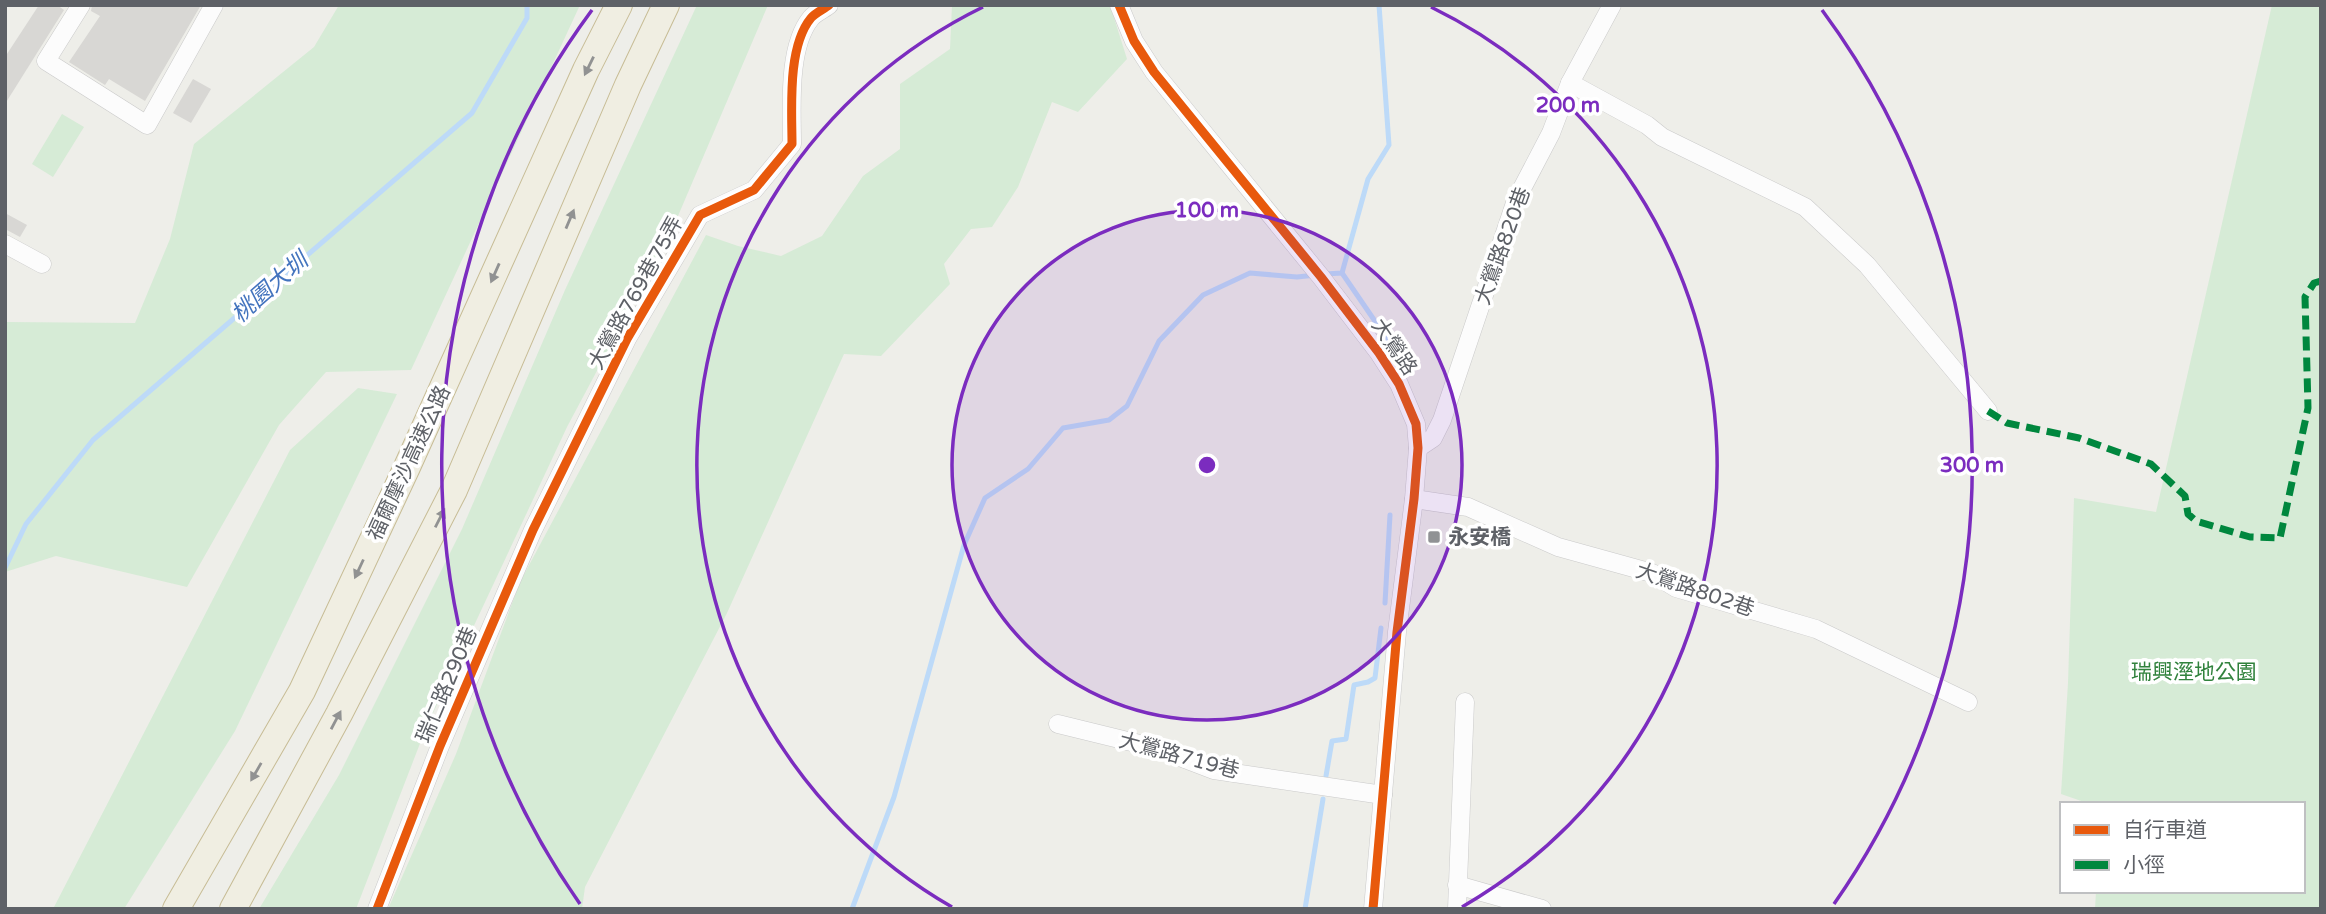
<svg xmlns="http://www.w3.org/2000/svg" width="2326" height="914" font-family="'Varela Round','Noto Sans TC',sans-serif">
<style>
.green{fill:#d6ebd6}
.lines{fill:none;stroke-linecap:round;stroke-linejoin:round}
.stream{stroke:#bddaf8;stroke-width:5}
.building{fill:#d8d7d4}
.minor-casing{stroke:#cacaca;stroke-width:19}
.highway-casing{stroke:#c7bc95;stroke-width:28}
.minor{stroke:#fcfcfc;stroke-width:18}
.highway{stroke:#f0eee2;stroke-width:26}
.quiet{stroke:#00873e;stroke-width:7;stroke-dasharray:14 7;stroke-linecap:butt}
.cycleway-casing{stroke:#fff;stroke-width:13}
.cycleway{stroke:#e8590c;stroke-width:9}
.oneway{fill:#919292}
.ring{fill:none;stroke:#7b2cbf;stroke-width:3.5}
.poi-dot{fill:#909294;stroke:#fff;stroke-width:2.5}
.labels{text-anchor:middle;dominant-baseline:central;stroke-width:7;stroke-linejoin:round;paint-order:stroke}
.street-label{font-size:21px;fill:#5e6167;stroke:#fff}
.poi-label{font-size:21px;font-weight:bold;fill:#5e6167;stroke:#fff;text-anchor:start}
.park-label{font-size:21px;fill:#31823d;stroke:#fff}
.water-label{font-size:23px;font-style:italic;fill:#4374be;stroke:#fff}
.centre{fill:#7b2cbf;stroke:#fff;stroke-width:3.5}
.ring-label{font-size:21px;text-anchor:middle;font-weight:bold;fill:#7b2cbf;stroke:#fff;stroke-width:7;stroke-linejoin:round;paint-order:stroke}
</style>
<rect width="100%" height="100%" fill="#eeeee9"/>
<!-- green -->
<g class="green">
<path d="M339,5h241l-169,365 -85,2 -47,53 -92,162 -131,-31 -51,16v-250l130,1 35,-84 24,-95 120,-97z"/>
<path d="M697,5h71l-96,225 -105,197 -141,301 -70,181h-97l80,-134 123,-246 103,-239z"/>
<path d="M952,5h158l17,54 -49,53 -26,-10 -34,85 -26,40 -21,2 -27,35 6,20 -69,72 -37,-2 -117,259 -142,274 -3,22h-194l68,-155 64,-172 186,-347 32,11 43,10 41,-20 41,-60 37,-27v-65l50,-35z"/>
<path d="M2272,5h49v904h-226l1,-18h207v-87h-213l-29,-10 7,-111 6,-185 82,14z"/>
<path d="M62,114l22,13 -31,50 -21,-13z"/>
<path d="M358,388l39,6 -162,337 -111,178h-71l237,-459z"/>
</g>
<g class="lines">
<!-- stream -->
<g class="stream">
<path d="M1342,273l52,76"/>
<path d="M1325,274l17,-1 26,-94 21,-34 -10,-140"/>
<path d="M5,568l21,-44 67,-84 379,-327 55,-95v-13"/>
<path d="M1385,603l5,-88"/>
<path d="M1326,776l6,-35 14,-2 8,-54 14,-3 7,-4 6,-50"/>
<path d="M852,909l42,-112 70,-252 21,-47 43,-29 35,-41 46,-8 18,-14 32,-65 44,-46 47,-22 47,4 19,-2"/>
<path d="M1305,909l18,-110"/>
</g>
</g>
<!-- building -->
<g class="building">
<path d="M39,5h18l7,5 -59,94v-47z"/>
<path d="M92,5h109l-56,96 -36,-22 -4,6 -36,-23 31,-46 -9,-5z"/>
<path d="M193,79l18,10 -20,34 -18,-10z"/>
<path d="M5,213l22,12 -7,12 -15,-8z"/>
</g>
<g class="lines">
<!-- minor casing -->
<g class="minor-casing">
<g id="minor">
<path d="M81,5l-35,56 101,64 67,-120"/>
<path d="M1119,5l15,36 20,31 167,205 58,76 20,31 17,40 2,24 -4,51 -17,133 -24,277"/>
<path d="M1570,83l77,42 15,12 143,70 62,58 121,146"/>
<path d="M5,244l37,20"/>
<path d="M1418,448l15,-10 9,-18 74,-220 35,-67 19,-50 42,-78"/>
<path d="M1414,499l54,8 90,40 94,26 24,15 140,41 152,73"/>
<path d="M1058,724l98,24 58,22 169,25"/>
<path d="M1457,885l85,24"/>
<path d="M377,909l63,-163 93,-216 94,-191 73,-124 54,-25 38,-46c0,-35 -5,-97 19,-126 4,-5 13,-9 18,-13"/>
<path d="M1457,909l8,-207"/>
</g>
</g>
<!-- highway casing -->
<g class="highway-casing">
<g id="highway">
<path d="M176,909l126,-218 105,-224 179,-397 33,-65"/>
<path d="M233,909l106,-195 115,-224 174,-405 38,-80"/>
</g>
</g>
<!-- minor -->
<use href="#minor" class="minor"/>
<!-- highway -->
<use href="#highway" class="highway"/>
<!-- quiet -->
<path class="quiet" d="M1988,411l19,12 72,15 72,26 34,32 3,18 8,7 54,16 30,1 28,-130 -3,-111 9,-14 7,-2"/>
<!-- cycleway casing -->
<g class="cycleway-casing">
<g id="cycleway">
<path d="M1119,5l15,36 20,31 167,205 58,76 20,31 17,40 2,24 -4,51 -17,133 -24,277"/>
<path d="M377,909l63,-163 93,-216 94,-191 73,-124 54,-25 38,-46c0,-35 -5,-97 19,-126 4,-5 13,-9 18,-13"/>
</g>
</g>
<!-- cycleway -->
<use href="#cycleway" class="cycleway"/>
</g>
<!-- one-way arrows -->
<defs><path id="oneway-solid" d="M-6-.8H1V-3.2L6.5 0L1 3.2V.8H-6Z" transform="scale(1.75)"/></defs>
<g class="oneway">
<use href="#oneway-solid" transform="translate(589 66) rotate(116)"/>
<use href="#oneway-solid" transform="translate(570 219) rotate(-67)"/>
<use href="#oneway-solid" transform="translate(495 273) rotate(114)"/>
<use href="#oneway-solid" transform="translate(440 518) rotate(-63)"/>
<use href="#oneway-solid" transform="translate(359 569) rotate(115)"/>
<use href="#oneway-solid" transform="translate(336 720) rotate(-62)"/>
<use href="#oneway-solid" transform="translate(256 772) rotate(120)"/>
</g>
<!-- distance rings -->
<circle cx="1207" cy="465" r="255" fill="#7b2cbf" fill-opacity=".12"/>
<g class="ring">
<circle cx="1207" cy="465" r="255"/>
<path d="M952 907A510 510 0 0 1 983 7M1431 7A510 510 0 0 1 1462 907"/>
<path d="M580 904A765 765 0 0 1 592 10M1822 10A765 765 0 0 1 1834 904"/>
</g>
<!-- markers -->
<rect class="poi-dot" x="1427" y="530" width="14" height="14" rx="3.5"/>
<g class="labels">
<!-- street labels -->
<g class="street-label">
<text transform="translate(1503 246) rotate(-70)">大鶯路820巷</text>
<text transform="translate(636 293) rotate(-61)">大鶯路769巷75弄</text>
<text transform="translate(1394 347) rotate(56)">大鶯路</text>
<text transform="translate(409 463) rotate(-65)">福爾摩沙高速公路</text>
<text transform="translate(1695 590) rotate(19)">大鶯路802巷</text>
<text transform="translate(447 685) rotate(-67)">瑞仁路290巷</text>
<text transform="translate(1179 756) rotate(15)">大鶯路719巷</text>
</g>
<!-- poi labels -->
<g class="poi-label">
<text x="1448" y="537">永安橋</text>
</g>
<!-- park labels -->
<g class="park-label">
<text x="2194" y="672">瑞興溼地公園</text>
</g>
<!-- water labels -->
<g class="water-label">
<text transform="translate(270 288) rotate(-41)">桃園大圳</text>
</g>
</g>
<circle cx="1207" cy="465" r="10" class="centre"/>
<g class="ring-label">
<text x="1568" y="112">200 m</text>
<text x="1207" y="217">100 m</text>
<text x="1972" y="472">300 m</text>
</g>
<!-- border -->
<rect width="2326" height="914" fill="none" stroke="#5e6167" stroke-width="14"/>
<!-- legend -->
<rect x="2060" y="802" width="245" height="91" fill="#ffffff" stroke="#bfc0c2" stroke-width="2"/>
<rect x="2074" y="825" width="35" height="10" fill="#e8590c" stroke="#bfc0c2" stroke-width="2"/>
<text x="2123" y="837" font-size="21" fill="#5e6167">自行車道</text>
<rect x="2074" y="860" width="35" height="10" fill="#00873e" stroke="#bfc0c2" stroke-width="2"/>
<text x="2123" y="872" font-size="21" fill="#5e6167">小徑</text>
</svg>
